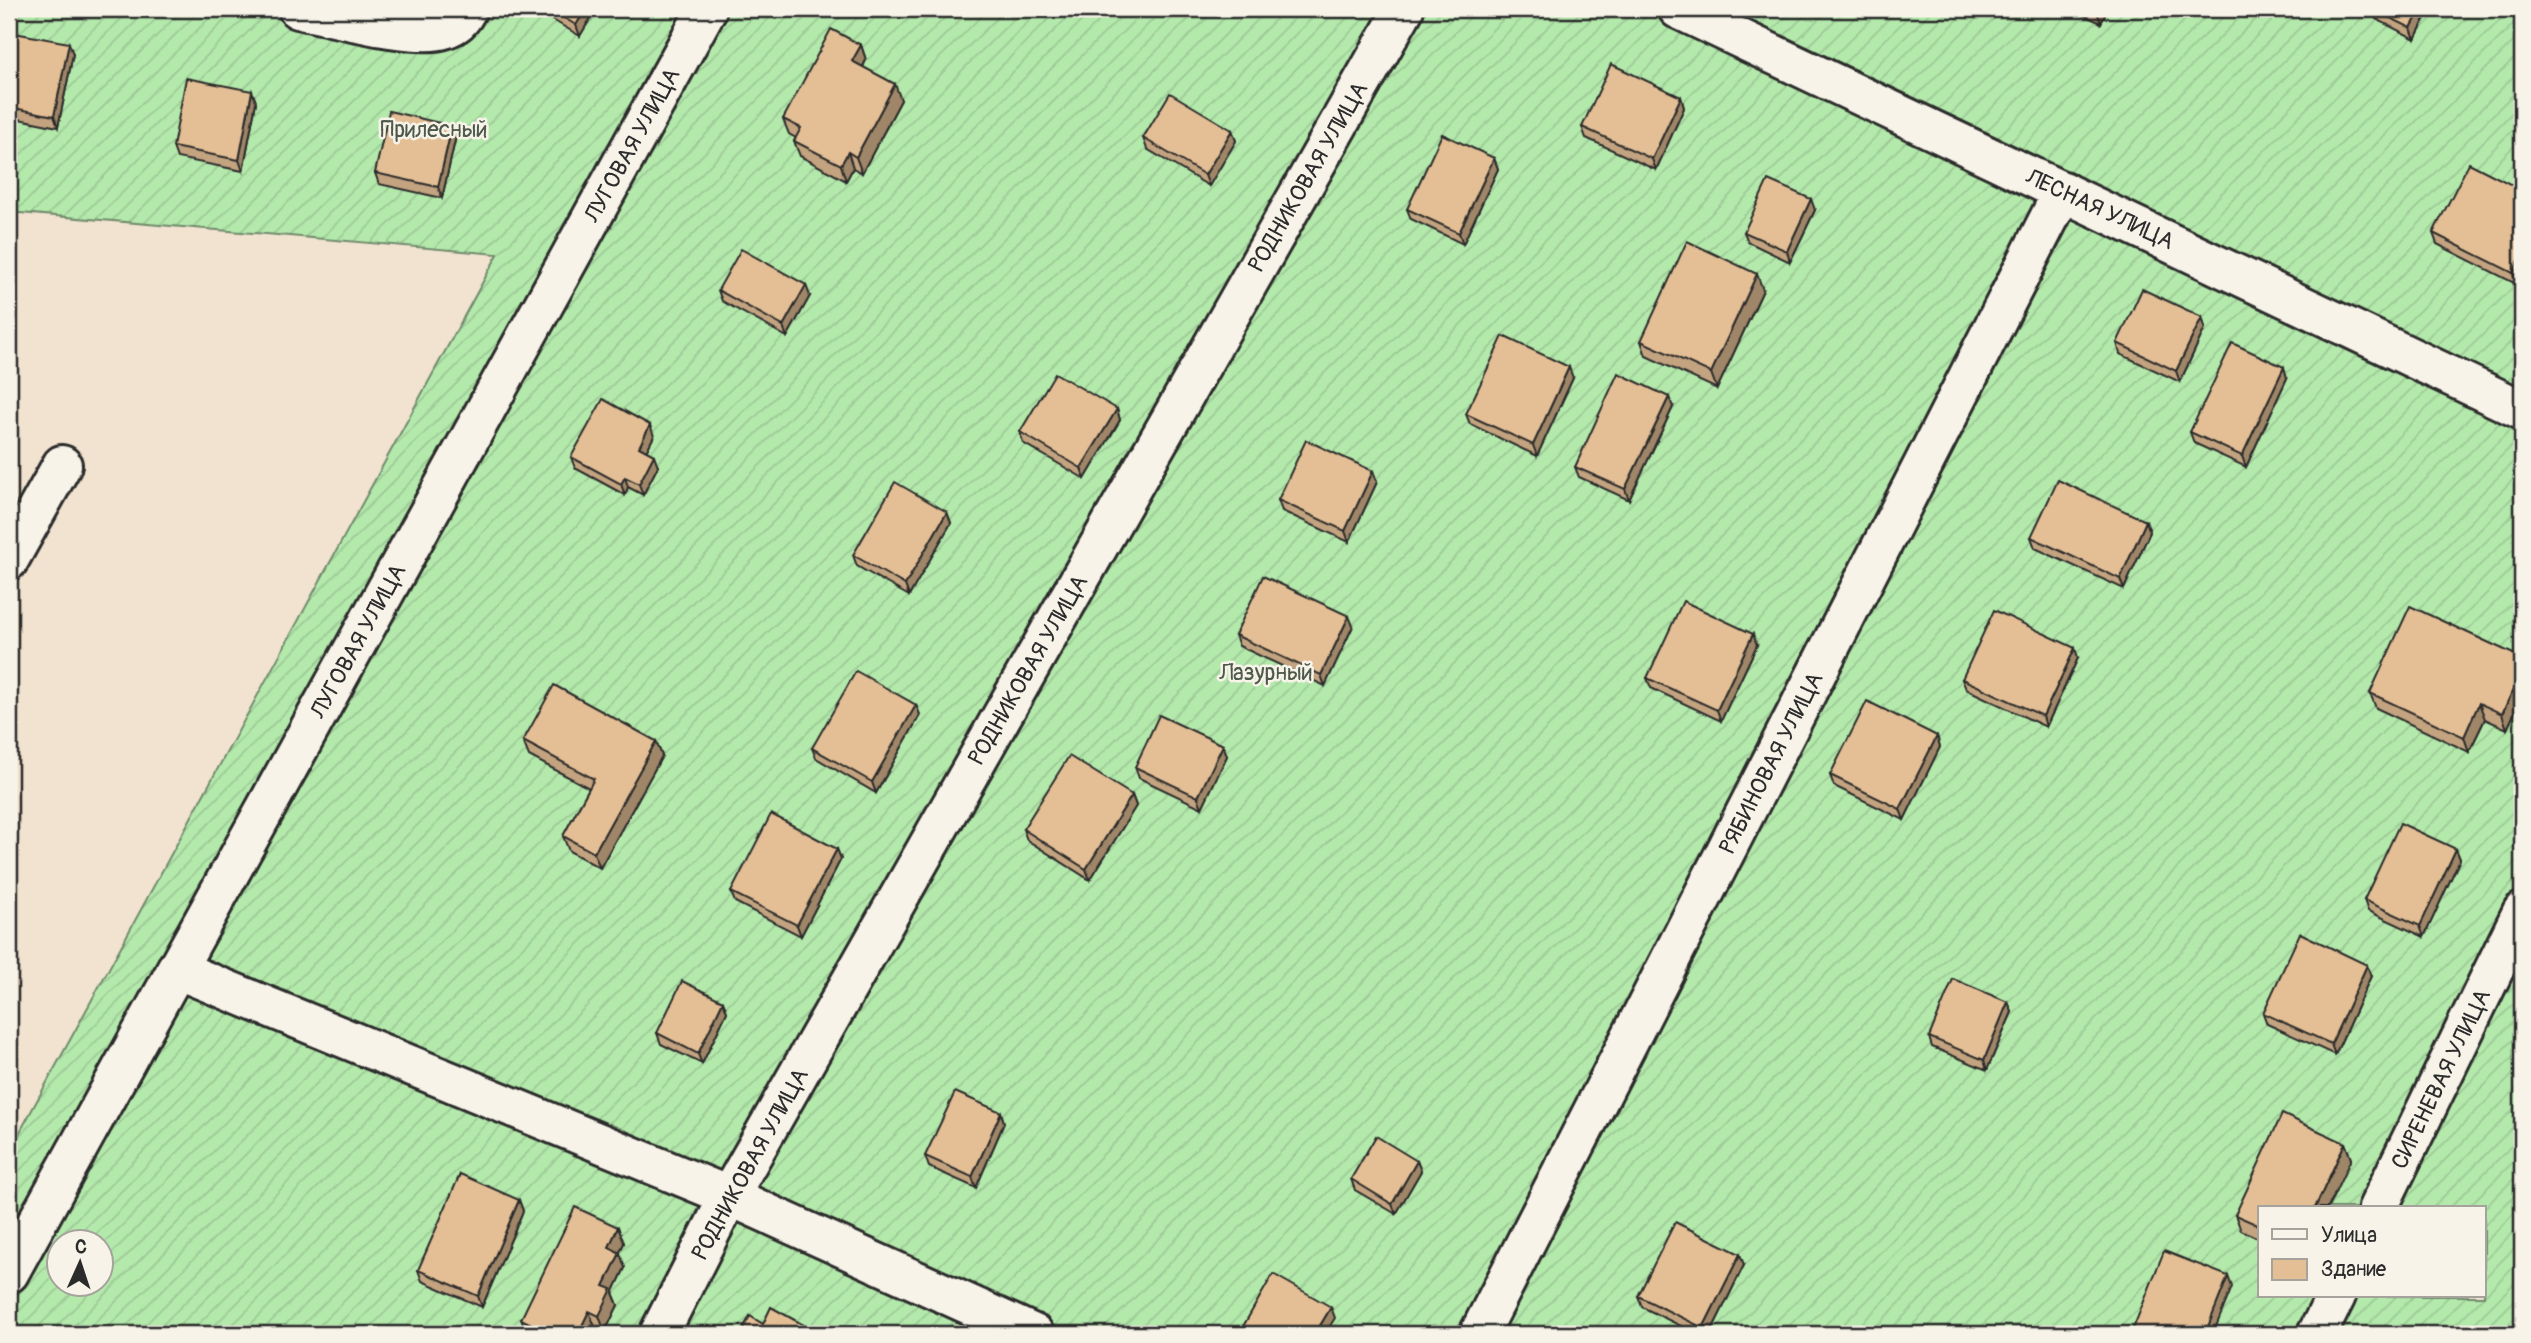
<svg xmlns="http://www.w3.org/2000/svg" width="2531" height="1343" font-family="Pangolin,sans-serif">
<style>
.garden{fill:url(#garden-furrows);stroke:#708a6c;stroke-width:2;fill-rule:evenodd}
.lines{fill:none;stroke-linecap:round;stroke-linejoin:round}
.minor-casing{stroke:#2b2b2b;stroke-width:44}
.minor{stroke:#f7f3e8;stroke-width:38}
.wall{fill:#c4a480;stroke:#2b2b2b;stroke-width:2}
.shaded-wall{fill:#a08668;stroke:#2b2b2b;stroke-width:2}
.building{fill:#e4bf95;stroke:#2b2b2b;stroke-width:2}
.labels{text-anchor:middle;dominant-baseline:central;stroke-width:5;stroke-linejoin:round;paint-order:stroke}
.park-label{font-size:23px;fill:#4d5a4b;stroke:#f7f3e8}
.street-label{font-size:23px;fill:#2b2b2b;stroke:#f7f3e8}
</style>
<defs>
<pattern id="garden-furrows" width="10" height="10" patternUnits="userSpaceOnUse" patternTransform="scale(1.75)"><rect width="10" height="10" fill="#b4e9ac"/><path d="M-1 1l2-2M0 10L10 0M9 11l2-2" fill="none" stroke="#9bc894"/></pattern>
</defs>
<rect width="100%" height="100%" fill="#f1e3cf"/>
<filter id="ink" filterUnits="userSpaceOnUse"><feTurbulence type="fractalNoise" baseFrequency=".0143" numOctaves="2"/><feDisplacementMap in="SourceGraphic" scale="14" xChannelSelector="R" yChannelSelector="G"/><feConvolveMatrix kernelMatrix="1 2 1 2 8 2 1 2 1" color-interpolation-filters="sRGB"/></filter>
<g filter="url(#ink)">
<!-- garden -->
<path class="garden" d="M9,9h2513v1325h-2513v-182l489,-898 -489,-42zM2260,1208h224v88h-224zM60,1242h42v42h-42z"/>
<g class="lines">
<!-- minor casing -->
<g class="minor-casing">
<g id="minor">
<path d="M298,9c31,6 119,30 146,20 12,-4 18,-9 23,-20"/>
<path d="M1678,9l844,401"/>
<path d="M9,560l53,-95"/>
<path d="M176,969l553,227 305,138"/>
<path d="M2378,1208l144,-296"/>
<path d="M9,1273l698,-1264"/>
<path d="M659,1334l70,-138 675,-1187"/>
<path d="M1479,1334l584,-1143"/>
<path d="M2317,1334l19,-38"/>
</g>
</g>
<!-- minor -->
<use href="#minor" class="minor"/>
</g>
<!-- wall -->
<g class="wall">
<path d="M534,9h62l-16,27z"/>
<path d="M2070,9h38l-7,14z"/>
<path d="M2372,9h58l-15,30 -39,-20z"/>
<path d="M9,32l64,22 -15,73 -49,-10z"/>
<path d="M861,45l5,15 -3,7 38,33 -39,73 -9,-5 -7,13 -46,-25 -6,-15 2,-3 -7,-4 -6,-15z"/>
<path d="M252,91l4,11 -13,69 -66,-13 -4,-11z"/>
<path d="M1681,97l3,11 -28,62 -70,-32 -4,-11z"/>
<path d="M1232,130l4,11 -27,45 -62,-37 -4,-11z"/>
<path d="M456,136l-14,62 -63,-14 -4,-11z"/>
<path d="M1494,158l4,11 -35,75 -52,-25 -4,-10z"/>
<path d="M2522,190v82l-6,12 -79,-40 -4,-11z"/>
<path d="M1815,210l-25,52 -42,-20 -4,-10z"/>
<path d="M718,290l92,6 -23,41 -65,-36z"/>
<path d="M1763,290l-46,99 -71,-33 -5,-15z"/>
<path d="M2202,317l3,11 -25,54 -60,-28 -3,-11z"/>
<path d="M1573,378l-36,78 -67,-32 -4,-10z"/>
<path d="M2287,378l-41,89 -52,-24 -4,-11z"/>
<path d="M1673,407l-44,93 -50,-23 -4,-10z"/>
<path d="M1117,409l3,11 -35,59 -62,-36 -3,-11z"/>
<path d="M654,436l-8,15 12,15 -15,29 -15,-8 -3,8 -50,-27 -4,-11z"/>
<path d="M1373,471l4,11 -28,60 -67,-31 -4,-11z"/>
<path d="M947,512l4,11 -42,73 -52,-30 -4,-11z"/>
<path d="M2146,521l4,11 -26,57 -89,-41 -4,-11z"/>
<path d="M1353,626l-28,60 -86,-40 -4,-11z"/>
<path d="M1757,645l-36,76 -70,-33 -4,-10z"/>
<path d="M2078,658l-32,69 -80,-38 -4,-10z"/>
<path d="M2522,658v39l-15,32 -22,-10 -16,33 -93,-44 -6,-15z"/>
<path d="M916,705l4,10 -44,78 -60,-35 -4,-10z"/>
<path d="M1937,736l3,11 -36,73 -70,-34 -4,-11z"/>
<path d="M523,741h133l6,15 -62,112 -31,-17 -6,-15 26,-48 -60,-32z"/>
<path d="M1223,745l4,11 -25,52 -63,-30 -4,-11z"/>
<path d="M1132,795l4,11 -46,74 -63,-40 -4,-11z"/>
<path d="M837,849l4,10 -40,77 -66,-34 -4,-10z"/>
<path d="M2456,849l4,10 -36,78 -56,-26 -4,-11z"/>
<path d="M2371,976l-36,79 -68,-31 -4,-11z"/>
<path d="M723,1001l4,11 -25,52 -41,-20 -4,-11z"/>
<path d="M2008,1002l4,10 -25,58 -55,-23 -3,-10z"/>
<path d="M1001,1112l3,11 -28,65 -47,-21 -4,-11z"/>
<path d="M2345,1143l6,16 -91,49v31l-19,-9 -6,-15z"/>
<path d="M1417,1161l4,10 -25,43 -41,-24 -4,-11z"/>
<path d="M519,1200l4,11 -41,96 -60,-26 -4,-11z"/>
<path d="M618,1227l6,16 -5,10 6,15 -12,25 5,12 -13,27 -10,-5 -4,7h-64l-6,-15z"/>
<path d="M1744,1265l-34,69h-13l-55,-27 -4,-11z"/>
</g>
<!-- shaded-wall -->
<g class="shaded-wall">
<path d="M586,9h10l-16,27 -4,-11z"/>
<path d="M2099,9h9l-7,14 -4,-11z"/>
<path d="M2421,9h9l-15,30 -4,-11z"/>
<path d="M69,43l4,11 -15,73 -4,-11z"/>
<path d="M861,45l5,15 -8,17 -6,-16z"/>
<path d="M895,84l6,16 -39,73 -6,-16z"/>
<path d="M252,91l4,11 -13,69 -4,-11z"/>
<path d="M1681,97l3,11 -28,62 -4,-11z"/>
<path d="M452,126l4,10 -14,62 -4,-11z"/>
<path d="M1232,130l4,11 -27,45 -4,-11z"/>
<path d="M848,152l5,16 -7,13 -5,-16z"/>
<path d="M1494,158l4,11 -35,75 -4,-11z"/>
<path d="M1811,199l4,11 -25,52 -3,-11z"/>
<path d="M2522,254v18l-6,12 -3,-11z"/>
<path d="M1757,274l6,16 -46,99 -6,-16z"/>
<path d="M806,285l4,11 -23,41 -4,-11z"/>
<path d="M2202,317l3,11 -25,54 -4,-11z"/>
<path d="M1569,367l4,11 -36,78 -4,-11z"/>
<path d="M2284,367l3,11 -41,89 -4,-11z"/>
<path d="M1669,397l4,10 -44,93 -4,-11z"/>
<path d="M1117,409l3,11 -35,59 -4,-11z"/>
<path d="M650,425l4,11 -11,22 -4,-11z"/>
<path d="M654,455l4,11 -15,29 -4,-11z"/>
<path d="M1373,471l4,11 -28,60 -4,-11z"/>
<path d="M625,477l3,10 -3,8 -4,-11z"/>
<path d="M947,512l4,11 -42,73 -4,-11z"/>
<path d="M2146,521l4,11 -26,57 -4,-10z"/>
<path d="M1349,616l4,10 -28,60 -4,-11z"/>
<path d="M1753,634l4,11 -36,76 -4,-11z"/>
<path d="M2075,648l3,10 -32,69 -3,-11z"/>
<path d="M2522,670v27l-15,32 -5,-15z"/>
<path d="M2479,703l6,16 -16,33 -5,-15z"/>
<path d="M916,705l4,10 -44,78 -4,-11z"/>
<path d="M1937,736l3,11 -36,73 -4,-11z"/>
<path d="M656,741l6,15 -62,112 -6,-15z"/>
<path d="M1223,745l4,11 -25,52 -4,-11z"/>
<path d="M1132,795l4,11 -46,74 -4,-11z"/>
<path d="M837,849l4,10 -40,77 -4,-11z"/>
<path d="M2456,849l4,10 -36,78 -4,-11z"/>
<path d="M2367,965l4,11 -36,79 -4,-11z"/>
<path d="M723,1001l4,11 -25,52 -4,-10z"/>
<path d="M2008,1002l4,10 -25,58 -3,-10z"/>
<path d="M1001,1112l3,11 -28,65 -4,-11z"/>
<path d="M2345,1143l6,16 -23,49h-13z"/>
<path d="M1417,1161l4,10 -25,43 -4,-10z"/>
<path d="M519,1200l4,11 -41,96 -4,-11z"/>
<path d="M618,1227l6,16 -9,20 -6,-16z"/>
<path d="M620,1253l5,15 -12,25 5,12 -13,27 -6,-16 5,-30z"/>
<path d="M1740,1254l4,11 -34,69h-4l-3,-6z"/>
<path d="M2228,1276l4,11 -19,47h-8z"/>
<path d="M1331,1307l4,11 -10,16h-10z"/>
<path d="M589,1311l6,16 -4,7h-13z"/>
</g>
<!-- building -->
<g class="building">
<path d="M549,9h37l-10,16z"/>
<path d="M2089,9h10l-2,3z"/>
<path d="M2372,9h49l-10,19z"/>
<path d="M831,29l30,16 -9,16 43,23 -39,73 -8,-5 -7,13 -47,-24 7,-13 -18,-9z"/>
<path d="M9,32l60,11 -15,73 -45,-9z"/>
<path d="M1611,64l70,33 -29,62 -70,-32z"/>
<path d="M186,78l66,13 -13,69 -66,-13z"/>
<path d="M1170,93l62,37 -27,45 -62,-37z"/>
<path d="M389,111l63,15 -14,61 -63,-14z"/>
<path d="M1442,134l52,24 -35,75 -52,-24z"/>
<path d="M2469,163l53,27v64l-9,19 -80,-40z"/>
<path d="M1768,180l43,19 -24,52 -43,-19z"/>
<path d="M1687,241l70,33 -46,99 -70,-32z"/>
<path d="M741,249l65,36 -23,41 -65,-36z"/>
<path d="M2142,289l60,28 -26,54 -59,-28z"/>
<path d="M1503,336l66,31 -36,78 -67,-31z"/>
<path d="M2232,343l52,24 -42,89 -52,-24z"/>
<path d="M1055,373l62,36 -36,59 -61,-36z"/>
<path d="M1618,373l51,24 -44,92 -50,-22z"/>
<path d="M603,399l47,26 -11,22 15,8 -15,29 -14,-7 -4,7 -50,-27z"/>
<path d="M1306,440l67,31 -28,60 -67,-31z"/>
<path d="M2058,480l88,41 -26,58 -89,-42z"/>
<path d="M895,482l52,30 -42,73 -52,-30z"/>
<path d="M1263,576l86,40 -28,59 -86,-40z"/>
<path d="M1683,601l70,33 -36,76 -70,-32z"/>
<path d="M2410,606l112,52v12l-20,44 -23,-11 -15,34 -94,-44z"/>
<path d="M1994,610l81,38 -32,68 -81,-37z"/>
<path d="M856,671l60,34 -44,77 -60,-34z"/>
<path d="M554,685l102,56 -62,112 -31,-17 31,-57 -71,-38z"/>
<path d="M1867,701l70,35 -37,73 -70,-34z"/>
<path d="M1159,715l64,30 -25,52 -63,-30z"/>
<path d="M1069,756l63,39 -46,74 -63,-40z"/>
<path d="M771,814l66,35 -40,76 -66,-33z"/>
<path d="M2400,823l56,26 -36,77 -56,-26z"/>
<path d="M2300,933l67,32 -36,79 -68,-31z"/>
<path d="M1953,979l55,23 -24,58 -55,-23z"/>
<path d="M682,981l41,20 -25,53 -41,-21z"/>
<path d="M955,1092l46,20 -29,65 -47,-21z"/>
<path d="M2282,1114l63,29 -30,65h-55v18l-25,-11z"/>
<path d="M1376,1136l41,25 -25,43 -41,-25z"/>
<path d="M460,1174l59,26 -41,96 -60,-26z"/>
<path d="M575,1207l43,20 -9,20 11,6 -16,33 8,3 -13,27 -10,-5 -11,23h-26l-31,-15z"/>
<path d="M1675,1222l65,32 -37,74 -65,-32z"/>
<path d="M2164,1251l64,25 -23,58h-74z"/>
<path d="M1273,1274l58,33 -16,27h-67l-7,-4z"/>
<path d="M771,1307l49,27h-80l10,-18 13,8z"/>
</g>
</g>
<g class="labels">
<!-- park labels -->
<g class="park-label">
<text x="434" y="129">Прилесный</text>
<text x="1266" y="672">Лазурный</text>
</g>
<!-- street labels -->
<g class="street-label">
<text transform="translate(632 145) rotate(-61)">ЛУГОВАЯ УЛИЦА</text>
<text transform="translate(1308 177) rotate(-60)">РОДНИКОВАЯ УЛИЦА</text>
<text transform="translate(2100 209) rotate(25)">ЛЕСНАЯ УЛИЦА</text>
<text transform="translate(358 641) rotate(-61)">ЛУГОВАЯ УЛИЦА</text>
<text transform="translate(1028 670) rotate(-60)">РОДНИКОВАЯ УЛИЦА</text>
<text transform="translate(1771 763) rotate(-63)">РЯБИНОВАЯ УЛИЦА</text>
<text transform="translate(2441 1079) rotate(-64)">СИРЕНЕВАЯ УЛИЦА</text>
<text transform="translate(750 1164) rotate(-61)">РОДНИКОВАЯ УЛИЦА</text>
</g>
</g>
<!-- margin -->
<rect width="2531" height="1343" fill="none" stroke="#f7f3e8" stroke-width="35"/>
<rect x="18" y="18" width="2496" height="1308" fill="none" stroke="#2b2b2b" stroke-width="2.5" filter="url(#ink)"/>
<!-- legend -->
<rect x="2258" y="1206" width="228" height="91" fill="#f7f3e8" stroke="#a5a39c" stroke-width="2"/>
<rect x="2272" y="1229" width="35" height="10" fill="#f7f3e8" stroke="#a5a39c" stroke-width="2"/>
<text x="2321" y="1242" font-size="21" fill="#2b2b2b">Улица</text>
<rect x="2272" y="1259" width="35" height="21" fill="#e4bf95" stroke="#a5a39c" stroke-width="2"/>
<text x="2321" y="1276" font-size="21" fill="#2b2b2b">Здание</text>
<!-- north arrow -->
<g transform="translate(80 1263) rotate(3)"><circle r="33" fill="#f7f3e8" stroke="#a5a39c" stroke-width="2"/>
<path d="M0-5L12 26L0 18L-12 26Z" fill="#2b2b2b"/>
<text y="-10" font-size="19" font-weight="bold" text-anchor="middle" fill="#2b2b2b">С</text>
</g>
</svg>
